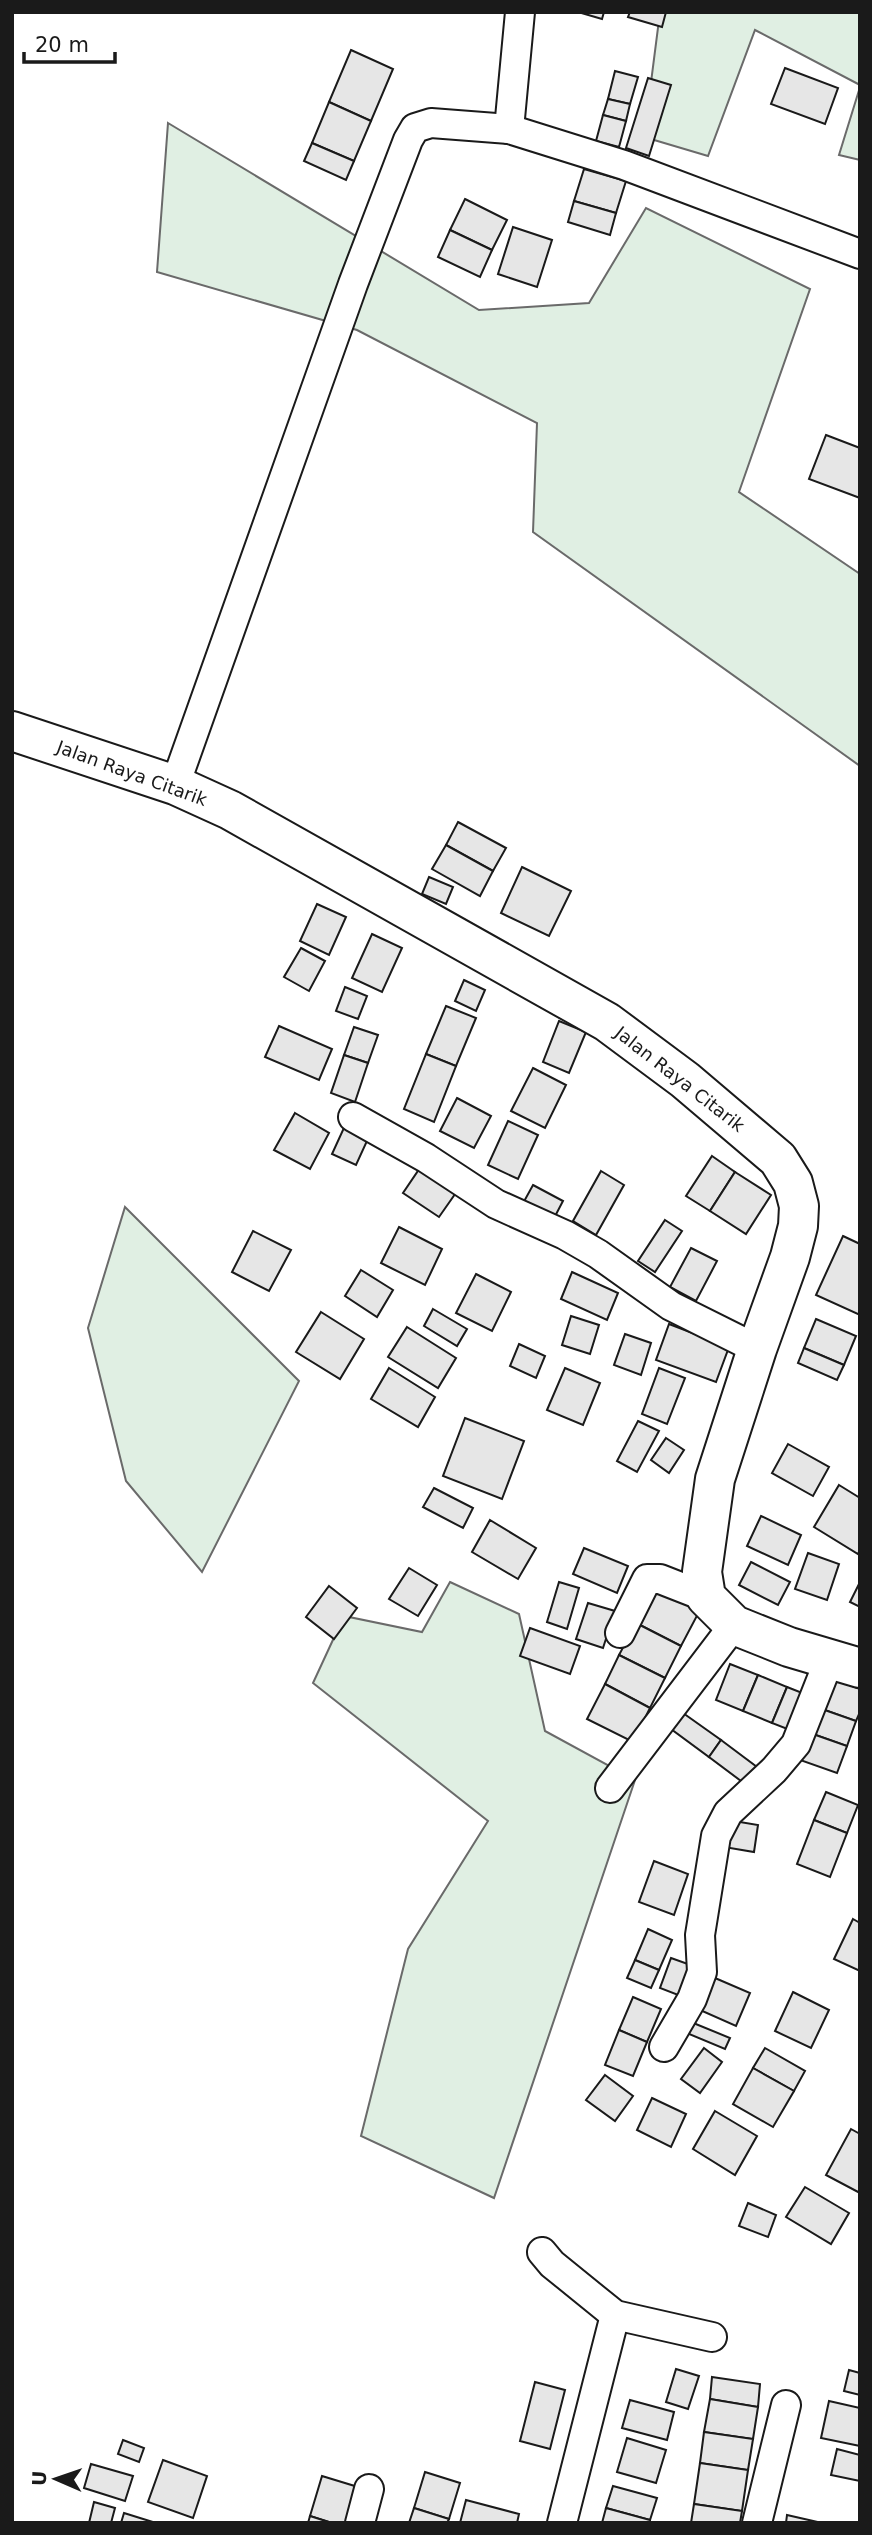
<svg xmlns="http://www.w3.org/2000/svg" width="872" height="2535" font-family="'DejaVu Sans',sans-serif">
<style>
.green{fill:#e0efe3;stroke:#6a6a6a;stroke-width:2}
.building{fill:#e6e6e6;stroke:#1a1a1a;stroke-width:2}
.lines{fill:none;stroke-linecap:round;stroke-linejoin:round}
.street-casing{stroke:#1a1a1a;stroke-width:32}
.secondary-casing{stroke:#1a1a1a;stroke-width:42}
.street{stroke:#fff;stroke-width:28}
.secondary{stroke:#fff;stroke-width:38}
.labels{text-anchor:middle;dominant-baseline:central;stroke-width:5;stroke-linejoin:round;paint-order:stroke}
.street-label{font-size:18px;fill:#1a1a1a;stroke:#fff}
</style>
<rect width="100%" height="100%" fill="#fff"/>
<!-- green -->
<g class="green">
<path d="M660,12h200v73l-105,-55 -47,126 -64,-19z"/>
<path d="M860,87v73l-21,-5z"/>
<path d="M168,123l311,187 110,-7 57,-95 164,81 -71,203 121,82v192l-327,-234 4,-109 -180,-93 -200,-58z"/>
<path d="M125,1207l174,174 -97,191 -76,-91 -38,-153z"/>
<path d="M450,1582l69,32 26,117 90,49 -141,418 -133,-62 47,-187 80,-128 -175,-138 31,-67 78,16z"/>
</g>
<!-- building -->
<g class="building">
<path d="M578,12h26l-2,7z"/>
<path d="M630,12h36l-4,15 -34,-10z"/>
<path d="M351,50l42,19 -22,52 -42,-19z"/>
<path d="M785,68l53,20 -13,36 -54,-20z"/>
<path d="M615,71l23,6 -8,27 -22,-5z"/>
<path d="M648,78l23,7 -22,71 -23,-8z"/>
<path d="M608,99l22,5 -4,17 -23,-6z"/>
<path d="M329,102l42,19 -17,40 -42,-18z"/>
<path d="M603,115l23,6 -7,26 -23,-6z"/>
<path d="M312,143l42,18 -8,19 -42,-19z"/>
<path d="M584,169l42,12 -10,32 -42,-12z"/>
<path d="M465,199l42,21 -15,30 -42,-20z"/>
<path d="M574,201l42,12 -6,22 -42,-13z"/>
<path d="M513,227l39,13 -15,47 -39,-13z"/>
<path d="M450,230l42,20 -12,27 -42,-20z"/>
<path d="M826,435l34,13v50l-51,-19z"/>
<path d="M458,822l48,26 -13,23 -47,-26z"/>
<path d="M446,845l47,26 -13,25 -48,-27z"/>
<path d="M522,867l49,24 -22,45 -48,-23z"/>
<path d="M429,877l24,10 -7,17 -24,-10z"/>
<path d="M317,904l29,13 -17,38 -29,-14z"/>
<path d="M372,934l30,14 -20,44 -30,-14z"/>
<path d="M301,948l24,13 -16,30 -25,-14z"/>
<path d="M464,980l21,10 -9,21 -21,-10z"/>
<path d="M345,987l22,9 -9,23 -22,-8z"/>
<path d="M446,1006l30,12 -20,48 -30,-12z"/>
<path d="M559,1021l27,11 -17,41 -26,-11z"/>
<path d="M279,1026l53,23 -13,31 -54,-23z"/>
<path d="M354,1027l24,8 -10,28 -24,-8z"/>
<path d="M426,1054l30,12 -22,56 -30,-13z"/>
<path d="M344,1055l24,8 -13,39 -24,-9z"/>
<path d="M533,1068l33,17 -21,43 -34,-17z"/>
<path d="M457,1098l34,18 -17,32 -34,-17z"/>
<path d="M295,1113l34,20 -19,36 -36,-19z"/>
<path d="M348,1119l24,11 -16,35 -24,-11z"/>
<path d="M508,1121l30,14 -20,44 -30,-14z"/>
<path d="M712,1156l23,16 -25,39 -24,-15z"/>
<path d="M424,1162l36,25 -21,30 -36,-24z"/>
<path d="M601,1171l23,14 -28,50 -23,-14z"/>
<path d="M735,1172l36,23 -25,39 -36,-23z"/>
<path d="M533,1185l30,16 -11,21 -30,-17z"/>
<path d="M665,1220l17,11 -27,41 -17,-11z"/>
<path d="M399,1227l43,22 -17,36 -44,-22z"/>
<path d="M253,1231l38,19 -22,41 -37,-19z"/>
<path d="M843,1236l17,8v71l-44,-20z"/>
<path d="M691,1248l26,13 -21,40 -26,-14z"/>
<path d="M361,1270l32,20 -16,27 -32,-21z"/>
<path d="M572,1272l46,21 -11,27 -46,-21z"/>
<path d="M476,1274l35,18 -19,39 -36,-18z"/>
<path d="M433,1309l34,20 -10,17 -33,-20z"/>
<path d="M321,1312l43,27 -24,40 -44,-27z"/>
<path d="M571,1316l28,9 -9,29 -28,-9z"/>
<path d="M816,1319l40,17 -12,29 -40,-17z"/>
<path d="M669,1324l60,23 -13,35 -60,-22z"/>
<path d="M407,1327l49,31 -18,30 -50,-31z"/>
<path d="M625,1334l26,9 -10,32 -27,-10z"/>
<path d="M519,1344l26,12 -9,22 -26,-12z"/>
<path d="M804,1348l40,17 -7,15 -39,-17z"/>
<path d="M389,1368l46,29 -17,30 -47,-28z"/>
<path d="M565,1368l35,15 -17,42 -36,-15z"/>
<path d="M659,1368l26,10 -18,46 -25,-10z"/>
<path d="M465,1418l59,23 -22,58 -59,-23z"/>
<path d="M638,1421l21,10 -22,41 -20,-11z"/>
<path d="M666,1438l18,12 -15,23 -18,-13z"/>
<path d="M788,1444l41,23 -16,29 -41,-23z"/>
<path d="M839,1485l21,13v52l-2,4 -44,-27z"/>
<path d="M434,1488l39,20 -10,20 -40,-21z"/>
<path d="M761,1516l40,19 -13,30 -41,-19z"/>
<path d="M490,1520l46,28 -18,31 -46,-27z"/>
<path d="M584,1548l44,18 -11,27 -44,-19z"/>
<path d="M808,1553l31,11 -12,36 -32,-11z"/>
<path d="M751,1562l39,20 -12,23 -39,-20z"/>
<path d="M409,1568l28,17 -19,31 -29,-17z"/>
<path d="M559,1582l20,6 -12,41 -20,-7z"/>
<path d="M860,1582v25l-10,-5z"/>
<path d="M329,1586l28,22 -23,31 -28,-22z"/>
<path d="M654,1586l46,24 -19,36 -45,-23z"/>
<path d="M588,1603l27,8 -12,37 -27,-9z"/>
<path d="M636,1623l45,23 -16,32 -46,-23z"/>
<path d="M530,1628l50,18 -10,28 -50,-18z"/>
<path d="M619,1655l46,23 -15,30 -45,-24z"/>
<path d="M730,1664l28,11 -15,36 -27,-11z"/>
<path d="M758,1675l29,12 -15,36 -29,-12z"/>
<path d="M831,1678l29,11v23l-4,9 -37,-13z"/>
<path d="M605,1684l45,24 -17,34 -46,-23z"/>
<path d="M787,1687l23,9 -15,36 -23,-9z"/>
<path d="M819,1708l37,13 -9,25 -37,-13z"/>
<path d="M683,1713l38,27 -12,17 -38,-28z"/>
<path d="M810,1733l37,13 -10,27 -37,-13z"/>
<path d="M721,1740l36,27 -12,17 -36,-27z"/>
<path d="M826,1792l32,13 -11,28 -33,-13z"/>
<path d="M728,1820l30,5 -4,27 -30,-5z"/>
<path d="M814,1820l33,13 -17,44 -33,-13z"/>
<path d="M654,1861l34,13 -14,41 -35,-13z"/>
<path d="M853,1919l7,4v48l-26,-12z"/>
<path d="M648,1929l24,11 -13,30 -24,-10z"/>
<path d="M671,1958l31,11 -11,31 -31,-12z"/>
<path d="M635,1960l24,10 -8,18 -24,-10z"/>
<path d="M715,1978l35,15 -14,33 -36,-16z"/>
<path d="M793,1992l36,18 -18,38 -36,-17z"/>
<path d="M633,1997l28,12 -14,33 -28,-12z"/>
<path d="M686,2020l44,18 -5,11 -43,-18z"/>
<path d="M619,2030l28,12 -14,34 -28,-11z"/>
<path d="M704,2048l18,14 -22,31 -19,-14z"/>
<path d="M765,2048l40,23 -11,20 -41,-23z"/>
<path d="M753,2068l41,23 -21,36 -40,-23z"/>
<path d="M605,2075l28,21 -18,25 -29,-21z"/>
<path d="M652,2098l34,16 -15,33 -34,-17z"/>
<path d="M715,2111l42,25 -22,39 -42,-26z"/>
<path d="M851,2129l9,5v59l-34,-18z"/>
<path d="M805,2187l44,26 -18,31 -45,-27z"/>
<path d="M748,2203l28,12 -8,22 -29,-11z"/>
<path d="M676,2369l23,7 -11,33 -22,-7z"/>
<path d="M849,2370l11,3v22l-16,-4z"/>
<path d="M712,2377l48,7 -2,23 -48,-8z"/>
<path d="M535,2382l30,8 -15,59 -30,-8z"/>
<path d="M710,2399l48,8 -5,32 -49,-7z"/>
<path d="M630,2400l44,12 -7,28 -45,-12z"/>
<path d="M829,2401l31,7v38l-39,-8z"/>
<path d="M704,2432l49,7 -5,31 -48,-7z"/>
<path d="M627,2438l39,12 -10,33 -39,-11z"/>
<path d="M123,2440l21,8 -5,14 -21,-8z"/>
<path d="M837,2449l23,6v26l-29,-6z"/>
<path d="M163,2460l44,16 -14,42 -45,-16z"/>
<path d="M700,2463l48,7 -6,41 -48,-7z"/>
<path d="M91,2464l42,12 -8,25 -41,-13z"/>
<path d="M425,2472l35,11 -11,36 -35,-11z"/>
<path d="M322,2476l36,11 -11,36h-15l-22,-7z"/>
<path d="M613,2486l44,12 -7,22 -44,-12z"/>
<path d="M466,2500l53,14 -2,9h-57z"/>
<path d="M94,2502l21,6 -4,15h-22z"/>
<path d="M694,2504l48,7 -2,12h-49z"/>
<path d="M414,2508l35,11 -2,4h-38z"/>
<path d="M606,2508l44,12v3h-48z"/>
<path d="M124,2513l32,10h-35z"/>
<path d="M787,2515l35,8h-36z"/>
<path d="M310,2516l22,7h-24z"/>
</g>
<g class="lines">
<!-- street casing -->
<g class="street-casing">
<g id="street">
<path d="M509,129l11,-117"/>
<path d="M175,785l178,-501 55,-144 7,-12 16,-5 78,6 115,36 236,89"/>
<path d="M353,1117l73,41 70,46 69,31 33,19 73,52 86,43"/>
<path d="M620,1633l27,-54h13l46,18"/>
<path d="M610,1788l124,-163"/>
<path d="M664,2047l28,-48 10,-27 -2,-37 16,-99 12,-23 46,-43 22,-26 34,-86"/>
<path d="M542,2252l10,12 63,51 97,22"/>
<path d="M360,2523l9,-34"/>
<path d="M562,2523l53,-208"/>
<path d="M757,2523l29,-118"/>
</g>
</g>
<!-- secondary casing -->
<g class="secondary-casing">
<path id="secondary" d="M12,731l163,54 55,25 377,212 78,58 93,79 15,24 6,23 -1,20 -8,31 -33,92 -42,130 -13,93 4,25 28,28 55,22 71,21"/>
</g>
<!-- street -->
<use href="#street" class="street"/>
<!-- secondary -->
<use href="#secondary" class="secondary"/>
</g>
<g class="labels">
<!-- street labels -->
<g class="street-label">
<text transform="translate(132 773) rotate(20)">Jalan Raya Citarik</text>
<text transform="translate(680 1079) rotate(38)">Jalan Raya Citarik</text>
</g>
</g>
<!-- border -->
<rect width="872" height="2535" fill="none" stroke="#1a1a1a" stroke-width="28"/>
<!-- north arrow -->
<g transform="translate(56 2479) rotate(272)" stroke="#ffffff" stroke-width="5" paint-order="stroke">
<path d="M0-5L12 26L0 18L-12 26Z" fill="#1a1a1a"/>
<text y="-10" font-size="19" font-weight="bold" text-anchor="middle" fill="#1a1a1a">U</text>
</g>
<!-- scale -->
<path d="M24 52v10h91v-10" fill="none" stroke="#1a1a1a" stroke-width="3.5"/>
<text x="35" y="52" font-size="21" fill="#1a1a1a" stroke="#ffffff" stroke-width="5" paint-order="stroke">20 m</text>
</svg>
